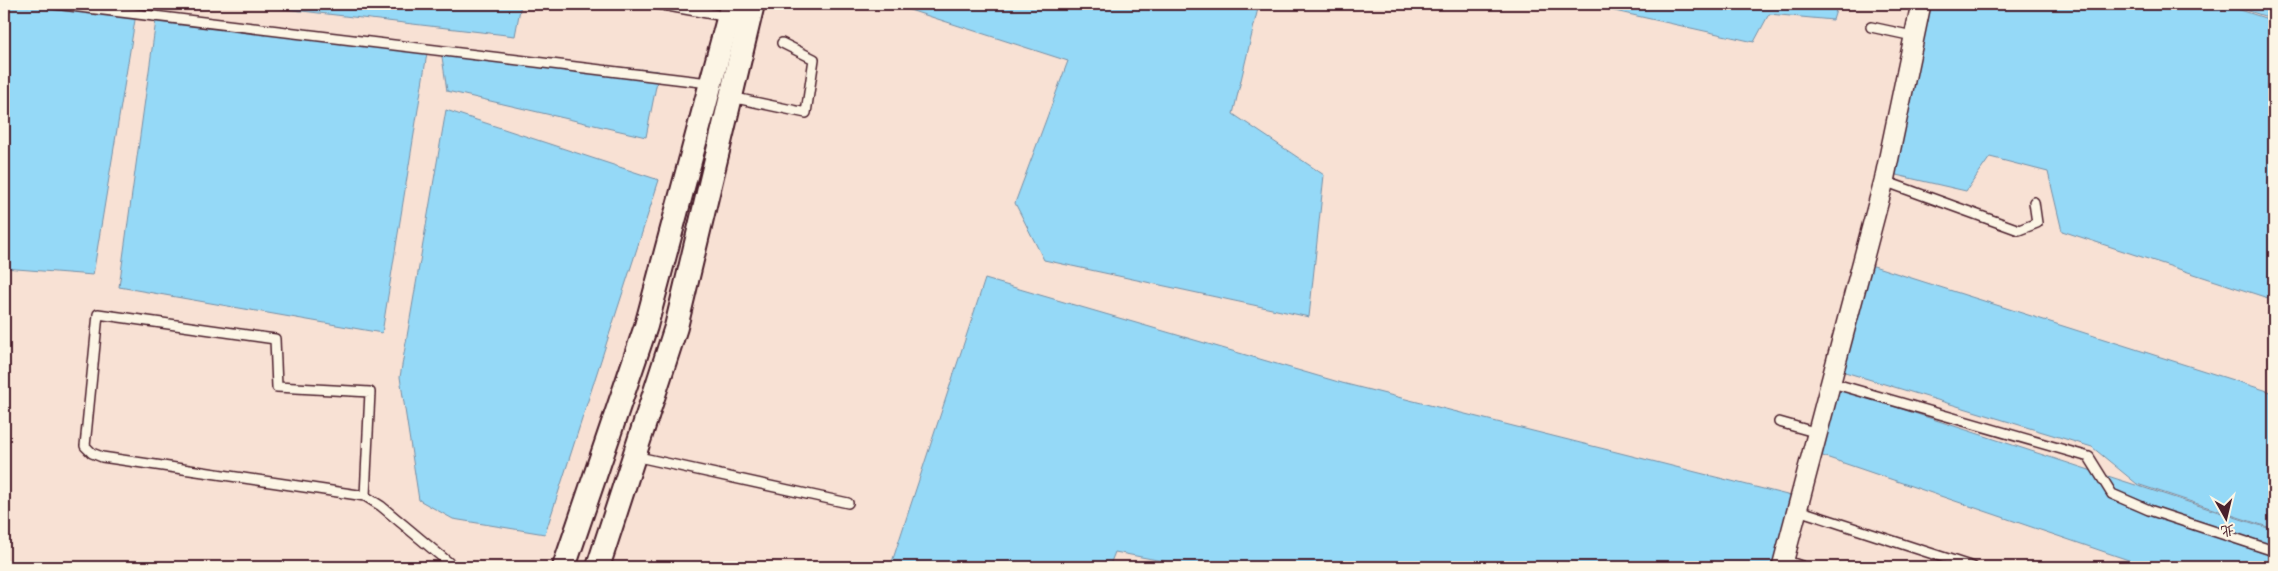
<svg xmlns="http://www.w3.org/2000/svg" width="2278" height="571" font-family="'Shantell Sans','LXGW WenKai TC',sans-serif">
<style>
.water{fill:#95d9f7;stroke:#778fa5}
.lines{fill:none;stroke-linecap:round;stroke-linejoin:round}
.service-casing{stroke:#4a1f2b;stroke-width:12}
.minor-casing{stroke:#4a1f2b;stroke-width:22}
.tertiary-casing{stroke:#4a1f2b;stroke-width:26}
.service{stroke:#fcf5e5;stroke-width:9}
.minor{stroke:#fcf5e5;stroke-width:19}
.tertiary{stroke:#fcf5e5;stroke-width:22}
</style>
<rect width="100%" height="100%" fill="#f8e1d4"/>
<filter id="ink" filterUnits="userSpaceOnUse"><feTurbulence type="fractalNoise" baseFrequency=".02" numOctaves="2"/><feDisplacementMap in="SourceGraphic" scale="10" xChannelSelector="R" yChannelSelector="G"/><feConvolveMatrix kernelMatrix="1 2 1 2 8 2 1 2 1" color-interpolation-filters="sRGB"/></filter>
<g filter="url(#ink)">
<!-- water -->
<g class="water">
<path d="M4,4l132,10 -43,261 -89,-7z"/>
<path d="M242,4h279l-6,32z"/>
<path d="M891,4h368l-26,110 91,61 -15,142 -265,-57 -29,-57 53,-142z"/>
<path d="M1602,4h236l-5,16 -64,-6 -15,28 -153,-34z"/>
<path d="M1926,4h296l52,17v279l-212,-69 -14,-59 -58,-15 -24,34 -83,-19z"/>
<path d="M2227,4h47v15z"/>
<path d="M157,13l271,34 -46,286 -263,-46z"/>
<path d="M441,50l218,21 -13,66 -199,-46z"/>
<path d="M446,110l213,70 -114,354 -92,-15 -34,-19 -19,-123z"/>
<path d="M1861,262l413,131v136l-137,-45 -45,-37 -257,-78z"/>
<path d="M985,279l357,104 461,116 -17,68h-592l-79,-15 -6,15h-191l-26,-5z"/>
<path d="M1831,386l443,144v37h-125l-335,-114z"/>
</g>
<g class="lines">
<!-- service casing -->
<g class="service-casing">
<g id="service">
<path d="M54,4l655,79"/>
<path d="M657,4l72,13"/>
<path d="M1871,27l42,9"/>
<path d="M731,97l75,16 8,-54 -32,-16"/>
<path d="M1884,181l135,49 18,-7 -3,-21"/>
<path d="M1832,383l257,74 23,37 37,16 125,41"/>
<path d="M1779,422l39,11"/>
<path d="M634,456l214,47"/>
<path d="M365,496l5,-104 -93,-5 -2,-48 -177,-25 -13,132 7,7 10,4 263,39 16,10 73,61"/>
<path d="M1798,510l175,57"/>
<path d="M1784,560l20,7"/>
</g>
</g>
<!-- minor casing -->
<g class="minor-casing">
<path id="minor" d="M1782,567l102,-386 37,-177"/>
</g>
<!-- tertiary casing -->
<g class="tertiary-casing">
<g id="tertiary">
<path d="M564,567l82,-241 86,-322"/>
<path d="M598,567l78,-240 77,-323"/>
</g>
</g>
<!-- service -->
<use href="#service" class="service"/>
<!-- minor -->
<use href="#minor" class="minor"/>
<!-- tertiary -->
<use href="#tertiary" class="tertiary"/>
</g>
</g>
<!-- margin -->
<rect width="2278" height="571" fill="none" stroke="#fcf5e5" stroke-width="20"/>
<rect x="10" y="10" width="2258" height="551" fill="none" stroke="#4a1f2b" stroke-width="2" filter="url(#ink)"/>
<!-- north arrow -->
<g transform="translate(2226 518) rotate(172)" stroke="#fcf5e5" stroke-width="4" paint-order="stroke">
<path d="M0-4L9 19L0 12L-9 19Z" fill="#4a1f2b"/>
<text y="-8" font-size="14" font-weight="bold" text-anchor="middle" fill="#4a1f2b">北</text>
</g>
</svg>
